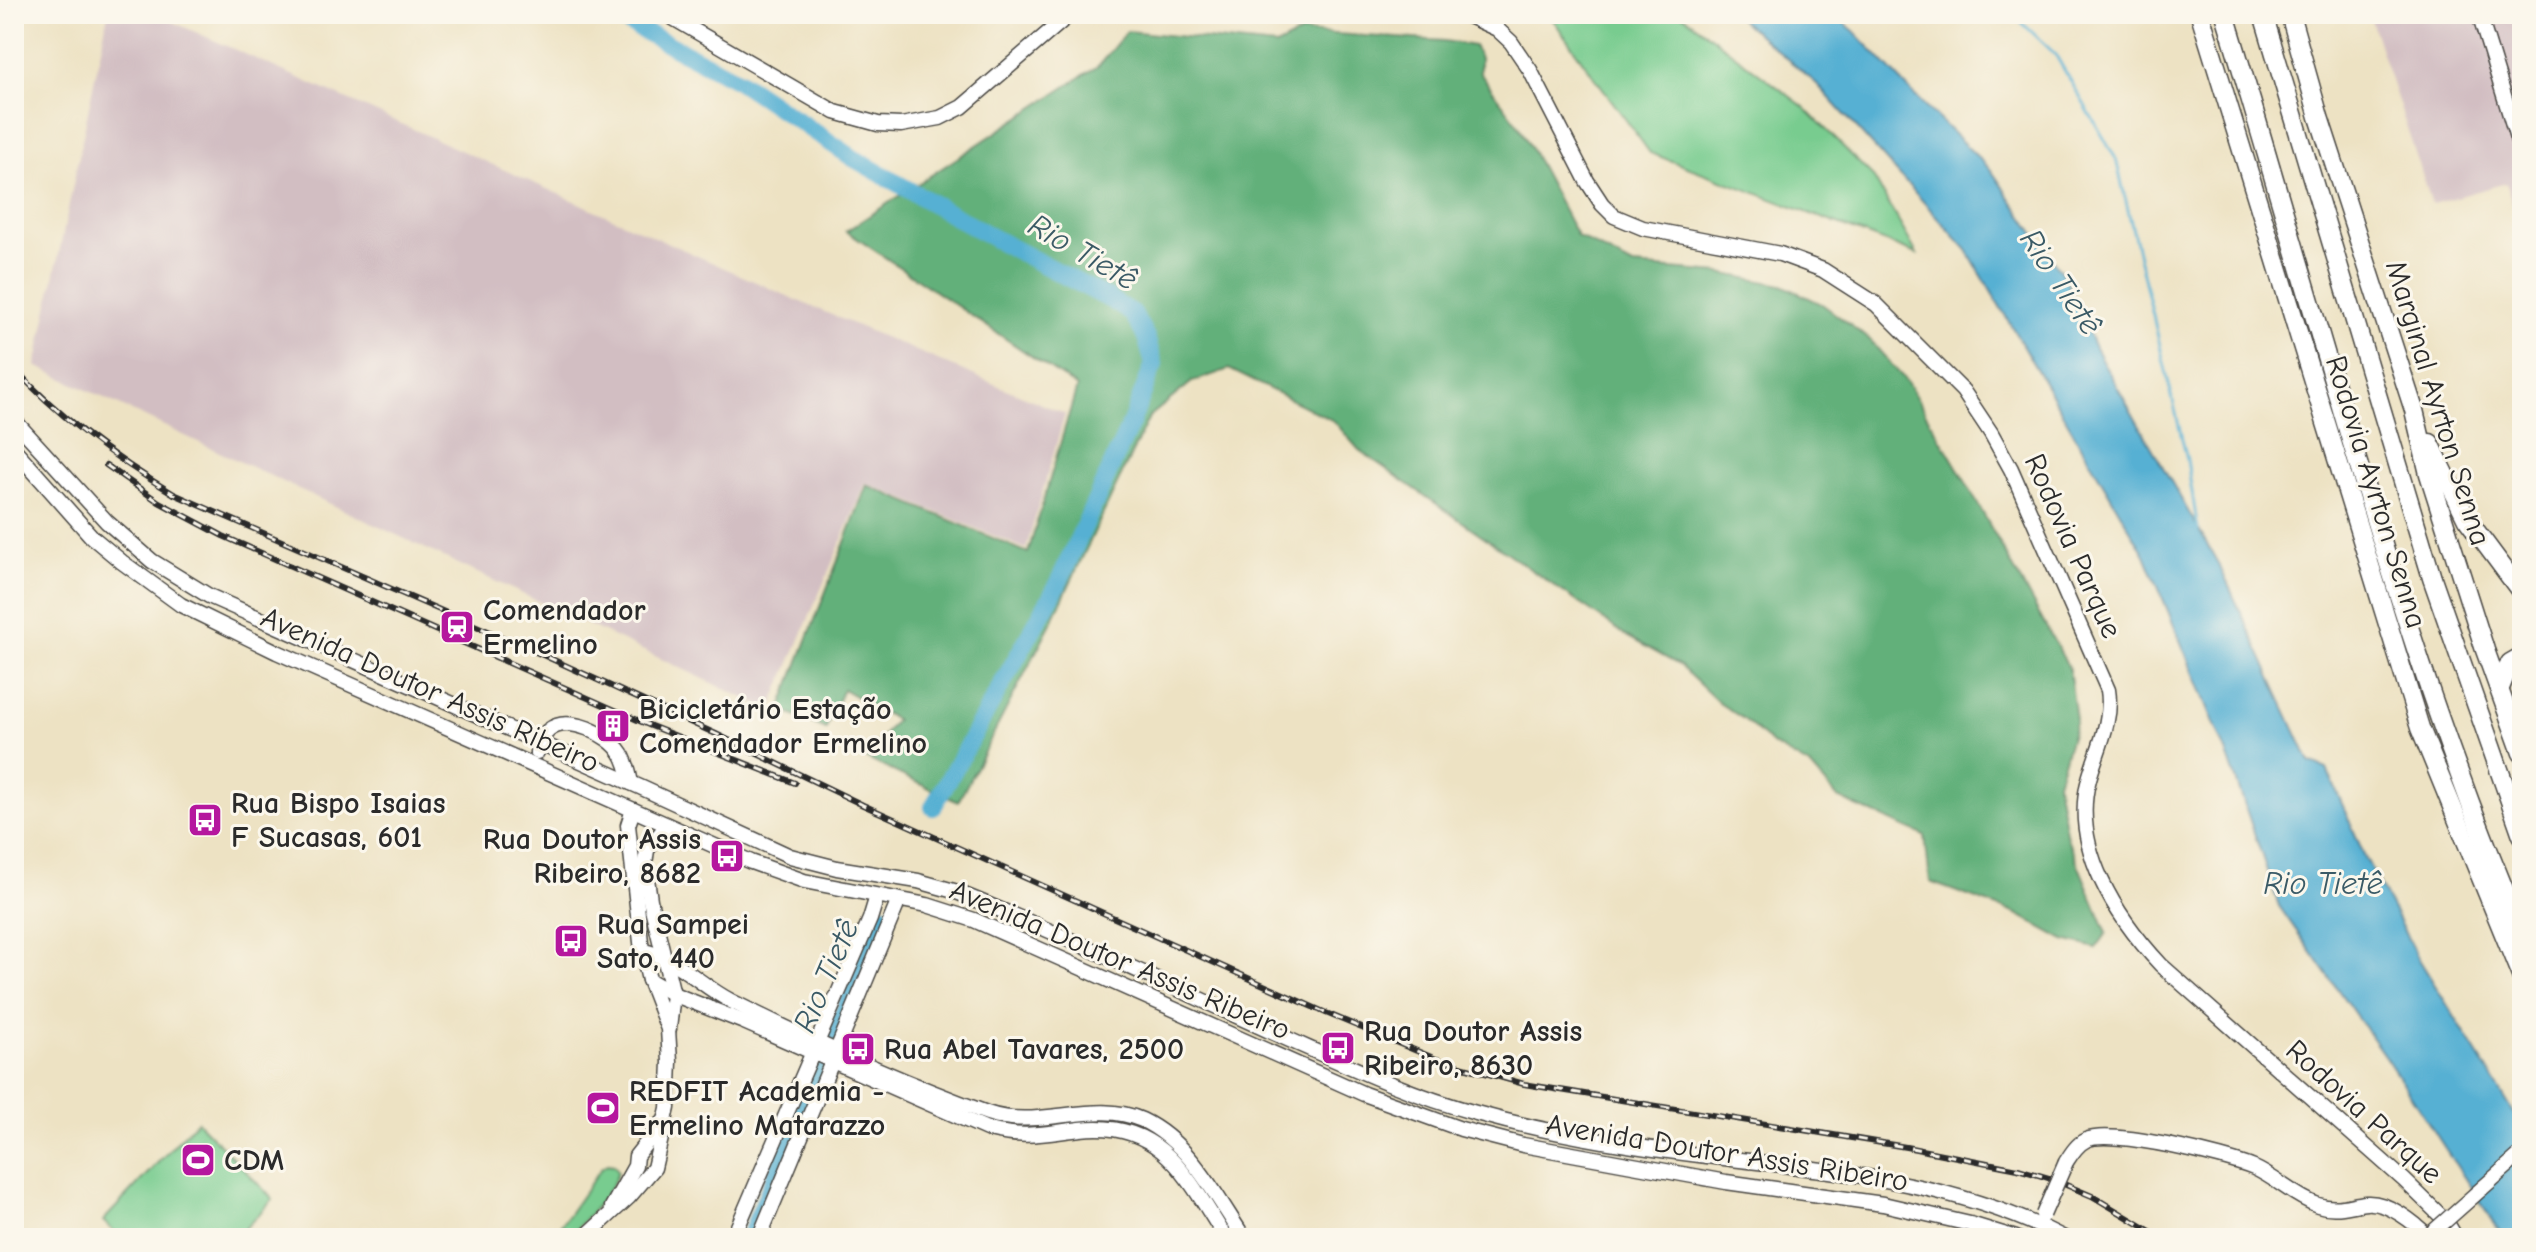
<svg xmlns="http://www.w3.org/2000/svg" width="2536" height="1252" font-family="'Comic Neue',sans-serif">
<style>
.industrial{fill:#d2bec2}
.green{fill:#78cc8f;stroke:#527c5d;stroke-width:2}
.forest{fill:#62b07a;stroke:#466e52;stroke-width:2}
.water{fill:#56b0d3;stroke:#406e7f;stroke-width:2}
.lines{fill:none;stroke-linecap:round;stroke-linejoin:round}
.stream{stroke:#56b0d3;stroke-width:3}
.river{stroke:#56b0d3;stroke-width:18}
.secondary-casing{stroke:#484642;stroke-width:17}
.primary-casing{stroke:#484642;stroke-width:17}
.highway-casing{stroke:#484642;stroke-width:21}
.secondary{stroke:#fff;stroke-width:14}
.primary{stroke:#fff;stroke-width:14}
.highway{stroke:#fff;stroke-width:18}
.rail-casing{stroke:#2b2b2b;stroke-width:6}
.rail{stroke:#fbf7ec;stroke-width:3;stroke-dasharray:9;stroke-linecap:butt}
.secondary-bridge-casing{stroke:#484642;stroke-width:17;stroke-linecap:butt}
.secondary-bridge{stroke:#fff;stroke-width:14}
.labels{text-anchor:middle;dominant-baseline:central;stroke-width:6;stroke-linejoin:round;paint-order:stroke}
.street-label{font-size:30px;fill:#2b2b2b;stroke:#fbf7ec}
.poi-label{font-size:30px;font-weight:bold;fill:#2b2b2b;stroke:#fbf7ec;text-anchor:start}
.water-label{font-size:32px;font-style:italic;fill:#3a5a66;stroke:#fbf7ec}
</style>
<rect width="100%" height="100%" fill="#fbf7ec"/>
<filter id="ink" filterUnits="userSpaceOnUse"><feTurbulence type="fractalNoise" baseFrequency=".0125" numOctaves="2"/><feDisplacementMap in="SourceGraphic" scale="16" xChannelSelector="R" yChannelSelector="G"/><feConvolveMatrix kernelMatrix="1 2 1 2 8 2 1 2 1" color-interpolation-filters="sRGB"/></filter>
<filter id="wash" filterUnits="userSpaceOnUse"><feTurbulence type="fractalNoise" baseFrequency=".006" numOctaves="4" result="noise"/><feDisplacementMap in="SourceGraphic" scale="32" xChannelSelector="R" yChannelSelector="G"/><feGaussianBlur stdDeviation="1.8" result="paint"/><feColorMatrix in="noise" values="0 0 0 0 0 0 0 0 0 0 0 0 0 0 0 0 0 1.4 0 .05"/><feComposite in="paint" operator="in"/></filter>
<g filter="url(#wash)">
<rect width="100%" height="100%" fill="#ede2c3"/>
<!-- industrial -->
<g class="industrial">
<path d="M108,14h47l639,285 271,115 -39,135 -160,-66 -96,227 -734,-344z"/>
<path d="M2369,14h153v222l-16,-53 -74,21z"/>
</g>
<!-- green -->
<g class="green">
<path d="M1543,14h138l123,93 70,71 43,76 -267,-101 -97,-133z"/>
<path d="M197,1121l76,78 -37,39h-116l-17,-17z"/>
<path d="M607,1164l7,1 4,6c-4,20 -36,50 -49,67h-17l50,-71z"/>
</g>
<!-- forest -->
<path class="forest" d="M1127,31l149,15 27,-14 142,9 29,5 6,12v15l39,53 58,110 56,30 87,7 62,12 40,19 47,35 38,43 53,90 109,196 7,52 -19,62 10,56 40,95 -11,15 -32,-8 -47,-26 -87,-32 -5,-46 -87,-38 -27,-31 -38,-22 -28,-25 -26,-17 -40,-38 -51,-28 -269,-187 -25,-29 -105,-52 -37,13 -43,35 -97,204 -94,181 -93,-44 31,-38 -53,-31 -17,40 -46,-19 87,-225 161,68 49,-166 -231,-156 253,-166z"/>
<!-- water -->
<path class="water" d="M1734,14h99l21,17 67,71 70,68 76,111 28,67 125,219 90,195 17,7 38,88 52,99 105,170v112h-18l-118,-180 -107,-152 -50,-147 -84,-204 -178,-305 -150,-166z"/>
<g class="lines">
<!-- stream -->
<path class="stream" d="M2013,14l42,40 61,105 71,301 11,70"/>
<!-- river -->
<g class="river">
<path d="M611,14l128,67 114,77 142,81 116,61 22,14 13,23 8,27 -23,59 -74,163 -124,221"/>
<path d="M749,1238l135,-323"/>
</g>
</g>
</g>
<g filter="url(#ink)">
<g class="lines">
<!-- secondary casing -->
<g class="secondary-casing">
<g id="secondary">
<path d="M666,14l169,98 43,12 23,1 39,-7 22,-11 108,-93"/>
<path d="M1464,14l33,15 14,13 19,28 57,111 15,23 12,12 29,12 137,26 43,16 53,34 87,87 28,42 20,36 97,221c5,30 -11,60 -19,89 -19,68 28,139 72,186l243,215 42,41 10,17"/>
<path d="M2479,14l43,140"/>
<path d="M667,825l-20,25 -2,14 5,36 23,94 -4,35"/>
<path d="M642,951c33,5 59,35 89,50 82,41 169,80 256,112 51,18 108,-15 155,7 48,23 74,76 102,118"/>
<path d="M649,980l24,14 71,28 245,108c35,9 57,3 91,-1 82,-10 108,50 146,109"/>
<path d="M2066,1162c5,-8 11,-18 20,-22 25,-12 141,17 168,28 23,10 40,29 64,37 18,6 30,0 48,-2 22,-2 49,20 64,35"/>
<path d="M612,1207l23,-41 1,-10 26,-33"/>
<path d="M584,1238l45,-41 25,-29 14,-60 2,-46 -2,-33 -19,-49 -7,-29 -14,-126 5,-15"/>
<path d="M733,1238l137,-319 7,-23"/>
<path d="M759,1238l140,-338"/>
</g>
</g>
<!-- primary casing -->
<g class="primary-casing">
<g id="primary">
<path d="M14,420l93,102 45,39 57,35 431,191 150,69 47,12 81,13 36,10c109,43 214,94 320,142 66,29 132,61 202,80 75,21 154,34 231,43 121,15 247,24 357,82"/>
<path d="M14,449l78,88 30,25 59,43 96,47 474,210 53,19 123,24 47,15 390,174 97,35 62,16 203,37 157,22 87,20 46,14"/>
<path d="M537,752c3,-8 5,-17 12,-22 19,-16 60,4 72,23 6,9 8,20 10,30"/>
</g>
</g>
<!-- highway casing -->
<g class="highway-casing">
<g id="highway">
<path d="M2200,14l220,714 102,250"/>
<path d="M2225,14c38,126 75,252 112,379 54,182 110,365 185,539"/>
<path d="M2263,14l169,564 90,257"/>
<path d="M2290,14l29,103 95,293 15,64 56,176 37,103"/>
<path d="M2430,443l37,76 55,74"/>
<path d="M2500,688l10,-25 12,-7"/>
</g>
</g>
<!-- secondary -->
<use href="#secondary" class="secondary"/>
<!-- primary -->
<use href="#primary" class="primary"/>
<!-- highway -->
<use href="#highway" class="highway"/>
<!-- rail casing -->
<g class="rail-casing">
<g id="rail">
<path d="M14,368c47,51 100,90 160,126l371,162 171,78 147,71 463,208 110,46 88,25 382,63 112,22 34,10 40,17 70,42"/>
<path d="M106,465l53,37 64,34 428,190 144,57"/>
</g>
</g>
<!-- rail -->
<use href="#rail" class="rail"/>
<!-- secondary-bridge casing -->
<g class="secondary-bridge-casing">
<g id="secondary-bridge">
<path d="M2043,1215l23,-53"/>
<path d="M2426,1238l96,-85"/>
</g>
</g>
<!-- secondary-bridge -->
<use href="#secondary-bridge" class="secondary-bridge"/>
</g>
</g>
<!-- icons -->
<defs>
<g id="station-square" transform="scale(1.8)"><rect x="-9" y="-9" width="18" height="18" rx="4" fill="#b5179e" stroke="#fbf7ec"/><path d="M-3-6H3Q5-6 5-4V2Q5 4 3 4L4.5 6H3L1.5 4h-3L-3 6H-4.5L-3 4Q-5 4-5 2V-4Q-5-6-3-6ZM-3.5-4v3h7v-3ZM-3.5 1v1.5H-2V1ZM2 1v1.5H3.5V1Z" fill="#fff"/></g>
<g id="building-square" transform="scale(1.8)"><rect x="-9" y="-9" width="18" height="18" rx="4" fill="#b5179e" stroke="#fbf7ec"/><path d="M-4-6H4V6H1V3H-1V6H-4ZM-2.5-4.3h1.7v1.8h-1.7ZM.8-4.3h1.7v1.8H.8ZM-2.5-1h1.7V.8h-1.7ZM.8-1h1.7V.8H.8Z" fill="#fff"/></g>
<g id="bus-square" transform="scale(1.8)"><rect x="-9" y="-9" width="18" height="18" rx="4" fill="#b5179e" stroke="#fbf7ec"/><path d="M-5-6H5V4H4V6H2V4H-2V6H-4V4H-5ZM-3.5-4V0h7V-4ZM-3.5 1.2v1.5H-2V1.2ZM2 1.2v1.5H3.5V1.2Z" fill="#fff"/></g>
<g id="stadium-square" transform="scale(1.8)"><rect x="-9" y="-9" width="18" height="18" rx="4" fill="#b5179e" stroke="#fbf7ec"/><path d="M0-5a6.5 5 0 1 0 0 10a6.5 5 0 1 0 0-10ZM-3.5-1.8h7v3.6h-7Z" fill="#fff"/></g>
</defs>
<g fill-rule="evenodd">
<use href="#station-square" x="457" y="627"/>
<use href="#building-square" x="613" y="726"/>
<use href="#bus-square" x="205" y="820"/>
<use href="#bus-square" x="727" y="856"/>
<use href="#bus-square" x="571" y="941"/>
<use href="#bus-square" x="1338" y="1048"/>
<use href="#bus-square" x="858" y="1049"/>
<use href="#stadium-square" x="603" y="1108"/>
<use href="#stadium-square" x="198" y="1160"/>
</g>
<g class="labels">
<!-- street labels -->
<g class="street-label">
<text transform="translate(2438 403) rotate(73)">Marginal Ayrton Senna</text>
<text transform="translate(2376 492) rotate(73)">Rodovia Ayrton Senna</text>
<text transform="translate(2073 546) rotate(66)">Rodovia Parque</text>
<text transform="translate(430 690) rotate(24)">Avenida Doutor Assis Ribeiro</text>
<text transform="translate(1120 960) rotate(23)">Avenida Doutor Assis Ribeiro</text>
<text transform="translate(2364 1112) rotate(42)">Rodovia Parque</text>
<text transform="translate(1727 1153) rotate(9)">Avenida Doutor Assis Ribeiro</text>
</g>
<!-- poi labels -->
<g class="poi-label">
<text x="483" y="610">Comendador<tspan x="483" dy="34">Ermelino</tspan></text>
<text x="639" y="709">Bicicletário Estação<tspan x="639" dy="34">Comendador Ermelino</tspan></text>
<text x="231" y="803">Rua Bispo Isaias<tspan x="231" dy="34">F Sucasas, 601</tspan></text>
<text x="701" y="839" text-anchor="end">Rua Doutor Assis<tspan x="701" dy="34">Ribeiro, 8682</tspan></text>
<text x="597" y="924">Rua Sampei<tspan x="597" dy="34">Sato, 440</tspan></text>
<text x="1364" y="1031">Rua Doutor Assis<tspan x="1364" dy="34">Ribeiro, 8630</tspan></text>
<text x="884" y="1049">Rua Abel Tavares, 2500</text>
<text x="629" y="1091">REDFIT Academia -<tspan x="629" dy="34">Ermelino Matarazzo</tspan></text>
<text x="224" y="1160">CDM</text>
</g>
<!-- water labels -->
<g class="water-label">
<text transform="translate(1083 252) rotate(30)">Rio Tietê</text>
<text transform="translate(2061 282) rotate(56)">Rio Tietê</text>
<text x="2323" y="883">Rio Tietê</text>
<text transform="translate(826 976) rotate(-67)">Rio Tietê</text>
</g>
</g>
<!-- margin -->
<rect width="2536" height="1252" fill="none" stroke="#fbf7ec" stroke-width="48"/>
</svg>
